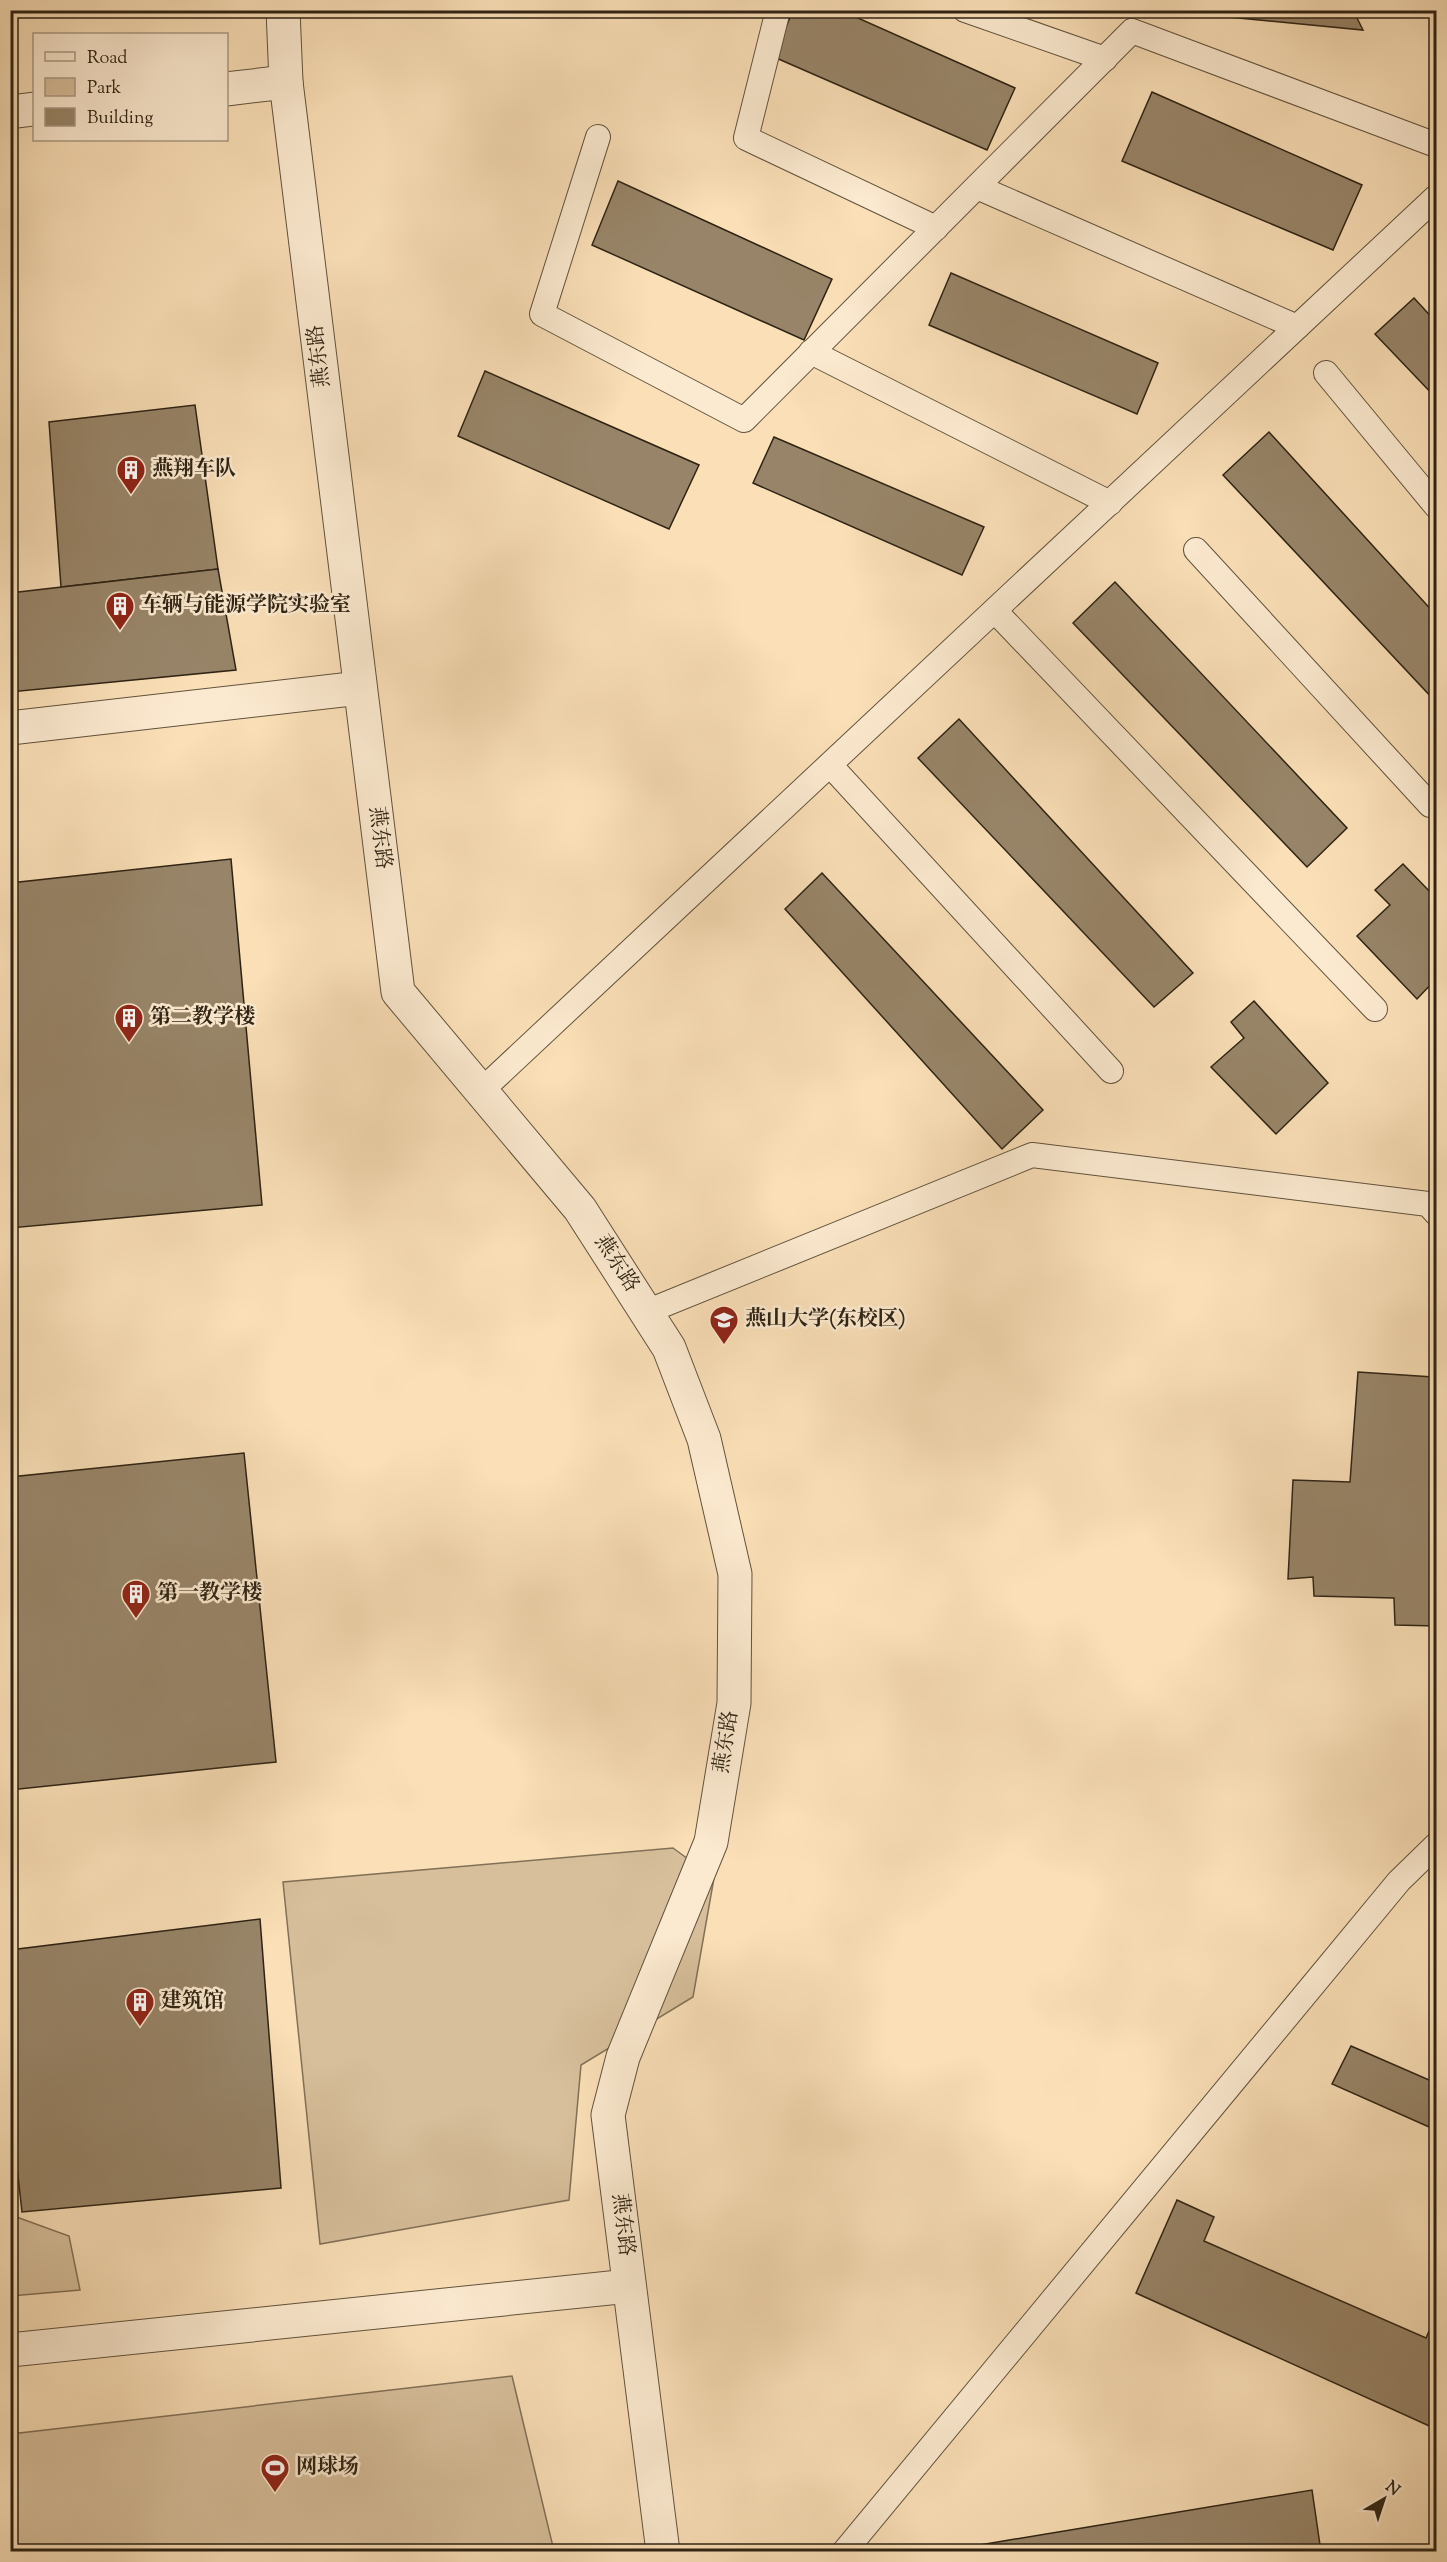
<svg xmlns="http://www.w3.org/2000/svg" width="1447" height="2562" font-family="'Sorts Mill Goudy','Noto Serif SC',serif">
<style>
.green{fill:#d7bf9b;stroke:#827158;stroke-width:1.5}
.building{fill:#988569;stroke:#2e2314;stroke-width:1.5}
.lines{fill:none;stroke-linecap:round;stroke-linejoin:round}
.lane-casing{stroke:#61523d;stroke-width:26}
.street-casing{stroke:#61523d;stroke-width:35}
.lane{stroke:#fcead0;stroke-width:24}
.street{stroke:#fcead0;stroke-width:33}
.labels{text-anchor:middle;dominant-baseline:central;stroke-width:5;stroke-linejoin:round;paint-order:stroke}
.street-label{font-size:21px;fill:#2e2314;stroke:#fcead0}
.poi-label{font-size:21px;font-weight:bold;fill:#2e2314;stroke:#fcead0;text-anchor:start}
</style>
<rect width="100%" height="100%" fill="#fadfb7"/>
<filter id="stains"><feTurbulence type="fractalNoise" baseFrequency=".00333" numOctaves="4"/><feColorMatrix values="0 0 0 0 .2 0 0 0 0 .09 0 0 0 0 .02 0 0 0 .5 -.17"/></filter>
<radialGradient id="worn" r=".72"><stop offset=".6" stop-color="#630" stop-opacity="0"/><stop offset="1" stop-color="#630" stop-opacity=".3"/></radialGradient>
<!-- green -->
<g class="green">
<path d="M673,1848l41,30 -21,119 -112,68 -12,135 -249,44 -37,-362z"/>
<path d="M11,2215l58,21 11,54 -69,6z"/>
<path d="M512,2376l42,175h-543v-117z"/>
</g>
<!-- building -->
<g class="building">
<path d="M793,10h47l175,78 -28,62 -213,-93z"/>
<path d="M1225,10h128l10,20 -135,-13z"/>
<path d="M1152,92l210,93 -29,65 -211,-89z"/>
<path d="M618,181l214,98 -28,61 -212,-95z"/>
<path d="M951,273l207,90 -21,51 -208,-89z"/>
<path d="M1414,298l22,24v76l-61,-64z"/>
<path d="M485,371l214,94 -30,64 -211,-93z"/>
<path d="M195,405l23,164 -157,18 -12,-165z"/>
<path d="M1269,432l167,183v87l-213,-227z"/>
<path d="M774,437l210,90 -22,48 -209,-92z"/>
<path d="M218,569l18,101 -226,22v-99z"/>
<path d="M1115,582l232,246 -40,39 -234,-244z"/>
<path d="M959,719l234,254 -39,34 -236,-249z"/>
<path d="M231,859l31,346 -252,23v-345z"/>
<path d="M1403,864l33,34v81l-19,20 -60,-63 33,-31 -15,-15z"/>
<path d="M822,873l221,237 -41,39 -217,-240z"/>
<path d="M1254,1001l74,82 -52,51 -65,-67 33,-29 -13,-16z"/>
<path d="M1358,1372l75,5 -3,161h6v88l-41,-1 -1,-27 -80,-2 -1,-19 -25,2 5,-99 57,2z"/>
<path d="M244,1453l32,309 -266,28v-313z"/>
<path d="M260,1919l21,269 -259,24 -12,-108v-154z"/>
<path d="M1351,2046l85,37v47l-104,-46z"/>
<path d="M1177,2200l37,17 -10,24 222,97 10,-23v114l-300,-136z"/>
<path d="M1312,2490l9,62h-384z"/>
</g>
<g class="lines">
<!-- lane casing -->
<g class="lane-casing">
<g id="lane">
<path d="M778,10l-32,128 190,90"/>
<path d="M965,10l140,49"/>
<path d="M598,137l-56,177 202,106 388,-389 304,114"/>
<path d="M977,187l320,140"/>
<path d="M811,352l299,151"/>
<path d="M1326,373l110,133"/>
<path d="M1196,550l234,255 6,-5"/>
<path d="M995,611l380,398"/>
<path d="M830,765l281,306"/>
<path d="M481,1091l955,-894"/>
<path d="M646,1312l386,-157 396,49 8,9"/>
<path d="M844,2552l555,-671 37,-36"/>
</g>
</g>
<!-- street casing -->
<g class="street-casing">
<g id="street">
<path d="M283,10l3,72 112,910 182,217 89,139 35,91 31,135 -1,129 -23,139 -88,215 -15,58 55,437"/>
<path d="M226,89l60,-7"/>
<path d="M10,112l24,-3"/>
<path d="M10,728l350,-40"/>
<path d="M10,2350l619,-64"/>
</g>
</g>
<!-- lane -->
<use href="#lane" class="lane"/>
<!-- street -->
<use href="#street" class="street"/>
</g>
<!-- icons -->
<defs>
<g id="building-pin" transform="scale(1.5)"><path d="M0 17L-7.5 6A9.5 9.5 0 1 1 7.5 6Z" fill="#8f2418" stroke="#fcead0"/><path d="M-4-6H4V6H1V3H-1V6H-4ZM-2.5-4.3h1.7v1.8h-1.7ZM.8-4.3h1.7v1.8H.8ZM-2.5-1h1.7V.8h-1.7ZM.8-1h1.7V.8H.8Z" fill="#fff"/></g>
<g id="university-pin" transform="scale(1.5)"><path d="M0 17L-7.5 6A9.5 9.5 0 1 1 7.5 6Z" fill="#8f2418" stroke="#fcead0"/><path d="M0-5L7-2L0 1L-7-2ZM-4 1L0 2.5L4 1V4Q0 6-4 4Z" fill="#fff"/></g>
<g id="stadium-pin" transform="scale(1.5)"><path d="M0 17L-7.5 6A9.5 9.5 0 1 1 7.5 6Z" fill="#8f2418" stroke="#fcead0"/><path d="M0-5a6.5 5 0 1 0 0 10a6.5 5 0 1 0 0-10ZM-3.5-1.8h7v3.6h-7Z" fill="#fff"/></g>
</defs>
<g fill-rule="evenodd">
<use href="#building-pin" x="131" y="470"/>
<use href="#building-pin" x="120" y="606"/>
<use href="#building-pin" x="129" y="1018"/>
<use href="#university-pin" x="724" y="1320"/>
<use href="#building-pin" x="136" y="1594"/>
<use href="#building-pin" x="140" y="2002"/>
<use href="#stadium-pin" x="275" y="2468"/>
</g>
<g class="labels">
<!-- street labels -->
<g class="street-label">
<text transform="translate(320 356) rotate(-97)">燕东路</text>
<text transform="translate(379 838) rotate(83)">燕东路</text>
<text transform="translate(616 1264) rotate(57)">燕东路</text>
<text transform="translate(727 1742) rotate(-81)">燕东路</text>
<text transform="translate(622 2225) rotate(83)">燕东路</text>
</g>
<!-- poi labels -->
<g class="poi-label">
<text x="152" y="470">燕翔车队</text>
<text x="141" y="606">车辆与能源学院实验室</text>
<text x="150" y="1018">第二教学楼</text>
<text x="745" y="1320">燕山大学(东校区)</text>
<text x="157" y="1594">第一教学楼</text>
<text x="161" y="2002">建筑馆</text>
<text x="296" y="2468">网球场</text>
</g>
</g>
<!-- margin -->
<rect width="1447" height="2562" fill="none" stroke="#fadfb7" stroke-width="36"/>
<rect x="12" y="12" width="1423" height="2538" fill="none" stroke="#2e2314" stroke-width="3"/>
<rect x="18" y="18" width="1411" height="2526" fill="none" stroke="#2e2314" stroke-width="1.5"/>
<!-- legend -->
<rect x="33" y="33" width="195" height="108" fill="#fcead0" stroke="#aa9a85" stroke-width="1.5"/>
<rect x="45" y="52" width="30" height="9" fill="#fcead0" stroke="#aa9a85" stroke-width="1.5"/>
<text x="87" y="63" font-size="18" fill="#2e2314">Road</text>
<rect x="45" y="78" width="30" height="18" fill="#d7bf9b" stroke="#aa9a85" stroke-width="1.5"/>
<text x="87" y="93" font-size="18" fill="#2e2314">Park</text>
<rect x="45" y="108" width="30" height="18" fill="#988569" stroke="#aa9a85" stroke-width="1.5"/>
<text x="87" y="123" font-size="18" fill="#2e2314">Building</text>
<!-- north arrow -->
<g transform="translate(1384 2499) rotate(39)" stroke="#fcead0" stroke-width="4.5" paint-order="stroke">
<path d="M0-4.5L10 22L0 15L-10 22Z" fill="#2e2314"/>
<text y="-9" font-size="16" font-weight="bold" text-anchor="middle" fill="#2e2314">N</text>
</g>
<rect width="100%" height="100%" filter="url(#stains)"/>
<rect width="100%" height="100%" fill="url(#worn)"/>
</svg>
